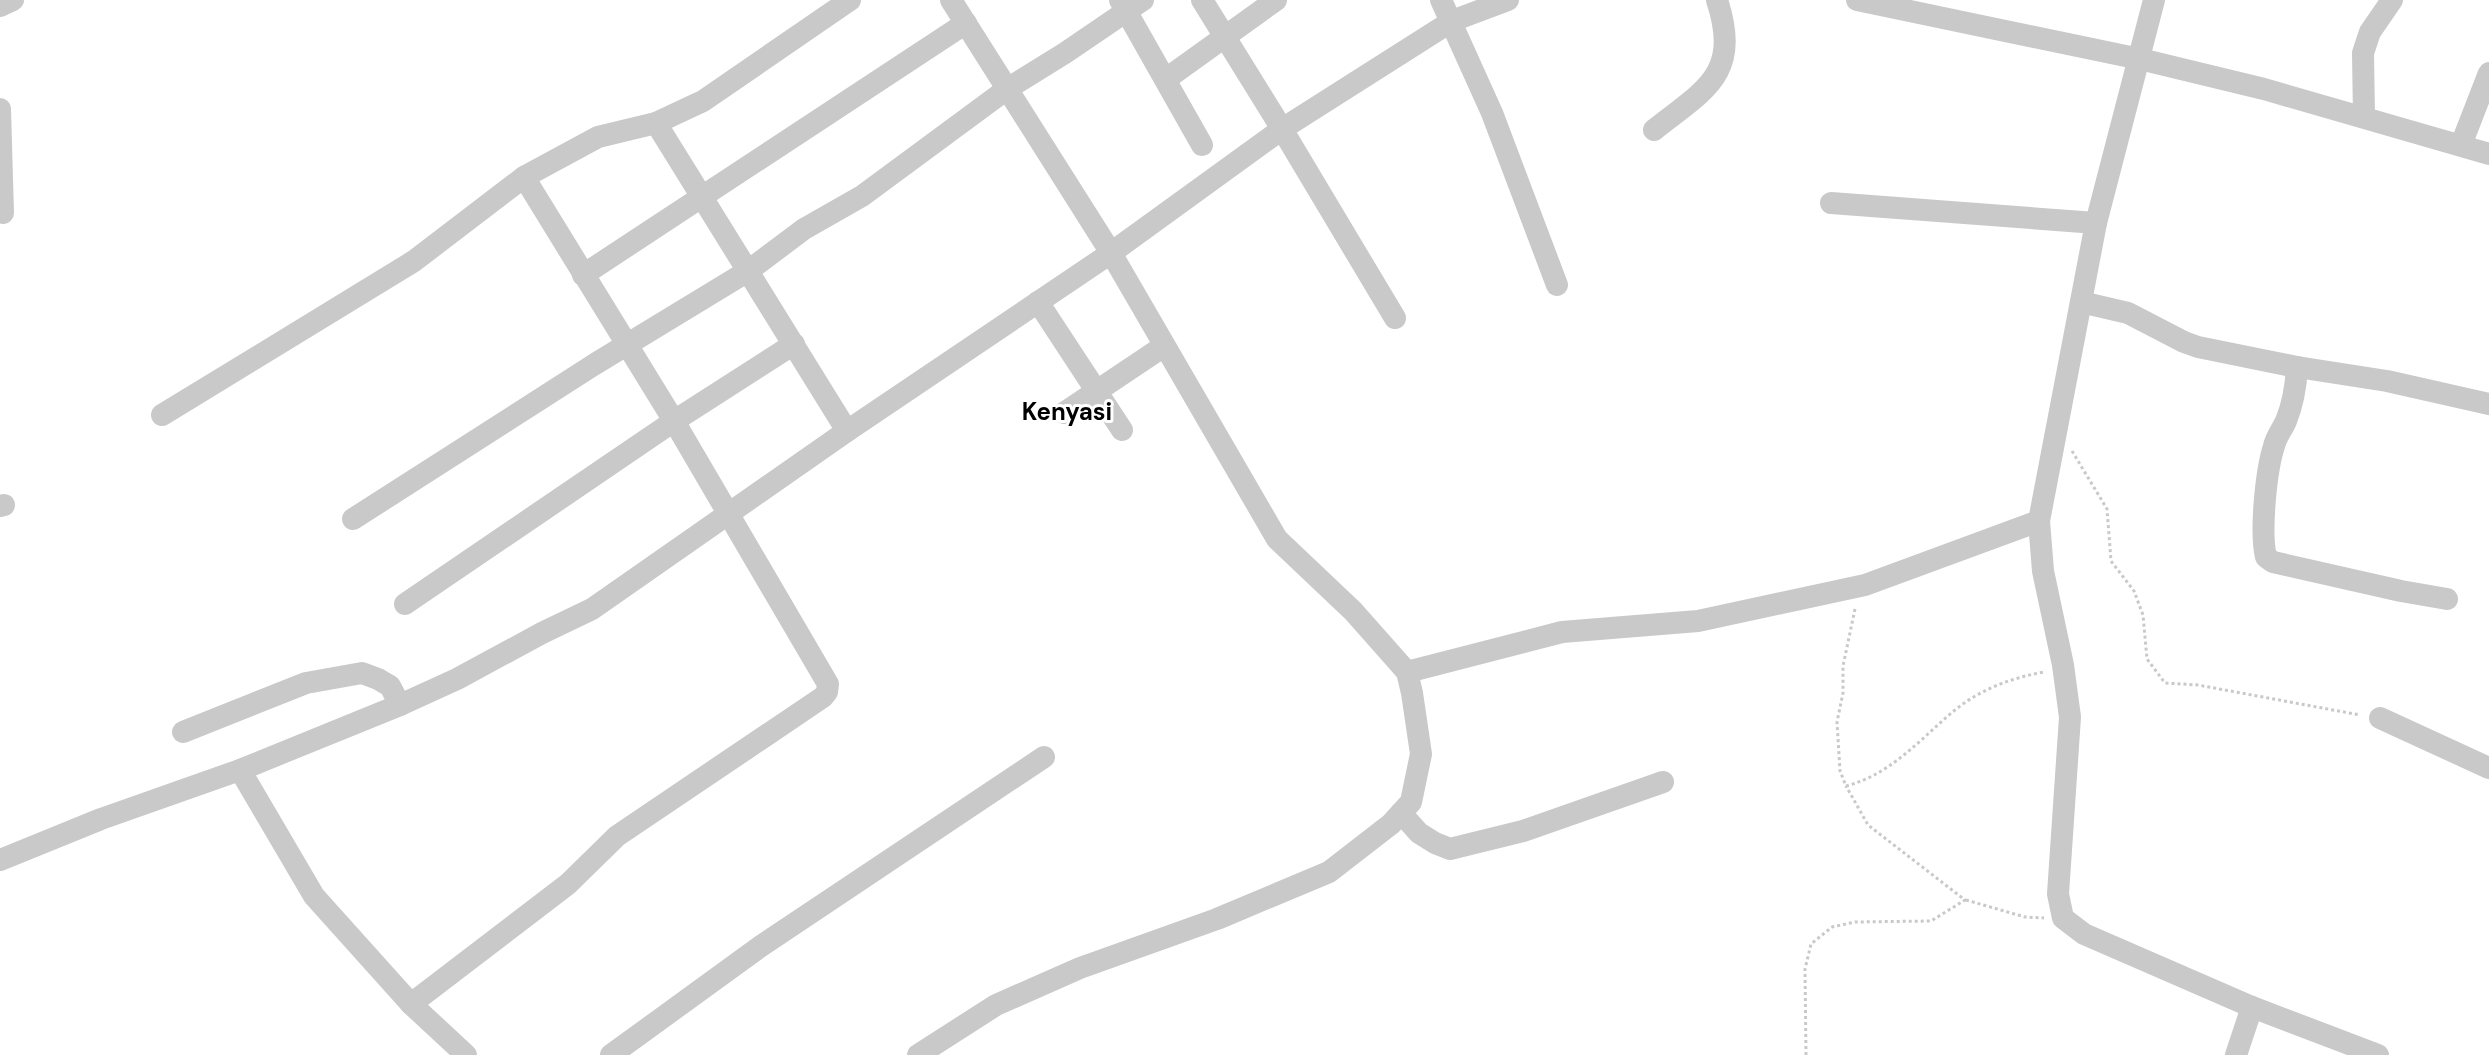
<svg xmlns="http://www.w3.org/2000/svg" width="2489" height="1055" font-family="'DM Sans',sans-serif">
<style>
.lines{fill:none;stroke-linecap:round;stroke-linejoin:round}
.path{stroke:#c9c9c9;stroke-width:3;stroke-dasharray:3 3;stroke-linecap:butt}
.minor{stroke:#c9c9c9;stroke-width:22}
.labels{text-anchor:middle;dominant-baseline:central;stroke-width:6;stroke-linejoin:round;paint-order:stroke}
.district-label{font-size:24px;font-weight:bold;fill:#000;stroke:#fff}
</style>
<rect width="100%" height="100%" fill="#fff"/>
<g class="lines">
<!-- path -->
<g class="path">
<path d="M2072,451l35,58 4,52 23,30 9,24 4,44 18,24 33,2 162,30"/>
<path d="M1855,609l-12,57v27l-6,29 3,49 6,15c46,-12 74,-47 109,-76 26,-21 56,-32 89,-38"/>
<path d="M1966,900l59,17 19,1"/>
<path d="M1806,1055l-1,-86 6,-25 21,-17 23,-5 76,-1 34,-21 -97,-75 -22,-39"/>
</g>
<!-- minor -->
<g class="minor">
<path d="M1120,0l82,145"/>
<path d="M1202,0l80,129 113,189"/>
<path d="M1441,0l51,113 65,172"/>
<path d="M1857,0l283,59 124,30 225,65"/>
<path d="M0,6l13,-6"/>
<path d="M1166,79l110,-79"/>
<path d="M0,109l3,104"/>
<path d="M2364,117l-1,-64 7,-21 22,-32"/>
<path d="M656,123l191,308"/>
<path d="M1654,130c52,-41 87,-56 63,-130"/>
<path d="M2461,145l28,-72"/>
<path d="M1831,203l265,20"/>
<path d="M583,275l383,-252"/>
<path d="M1038,302l84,128"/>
<path d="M2081,302l47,11 56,29 14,5 99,20 90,14 102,23"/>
<path d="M2297,367c-1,18 -4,37 -11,54 -4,9 -10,16 -12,25 -8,25 -14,86 -8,111l7,5 128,29 46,8"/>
<path d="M1064,413l100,-67"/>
<path d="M162,415l252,-154 110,-84 74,-40 58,-14 47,-22 147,-101"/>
<path d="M0,506l4,-1"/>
<path d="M353,519l242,-155 153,-93 56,-42 58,-33 145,-107 58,-36 78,-53"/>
<path d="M2039,521l4,50 20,94 7,52 -12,177 5,24 21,16 168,73 126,48"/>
<path d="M405,604l269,-183 120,-77"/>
<path d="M1407,672l155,-40 136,-11 167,-36 174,-64 57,-298 58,-223"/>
<path d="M2380,718l109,50"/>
<path d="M183,732l123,-49 56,-10 16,6 12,7 10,19"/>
<path d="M240,770l74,126 97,108 55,51"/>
<path d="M1401,813l18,20 16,10 15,6 73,-18 140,-49"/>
<path d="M0,860l101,-41 139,-49 160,-65 57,-26 85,-46 50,-24 255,-178 264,-178 171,-124 170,-108 56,-21"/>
<path d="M411,1004l157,-120 49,-48 206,-139 4,-5 1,-8 -154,-263 -150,-244"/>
<path d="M611,1055l150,-109 283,-189"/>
<path d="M918,1055l78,-50 84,-37 137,-49 112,-47 62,-48 20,-22 10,-48 -9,-61 -5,-21 -54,-61 -76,-72 -166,-286 -160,-253"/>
<path d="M2236,1055l16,-48"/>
</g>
</g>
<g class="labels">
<!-- district labels -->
<g class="district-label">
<text x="1067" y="411">Kenyasi</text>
</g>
</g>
</svg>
